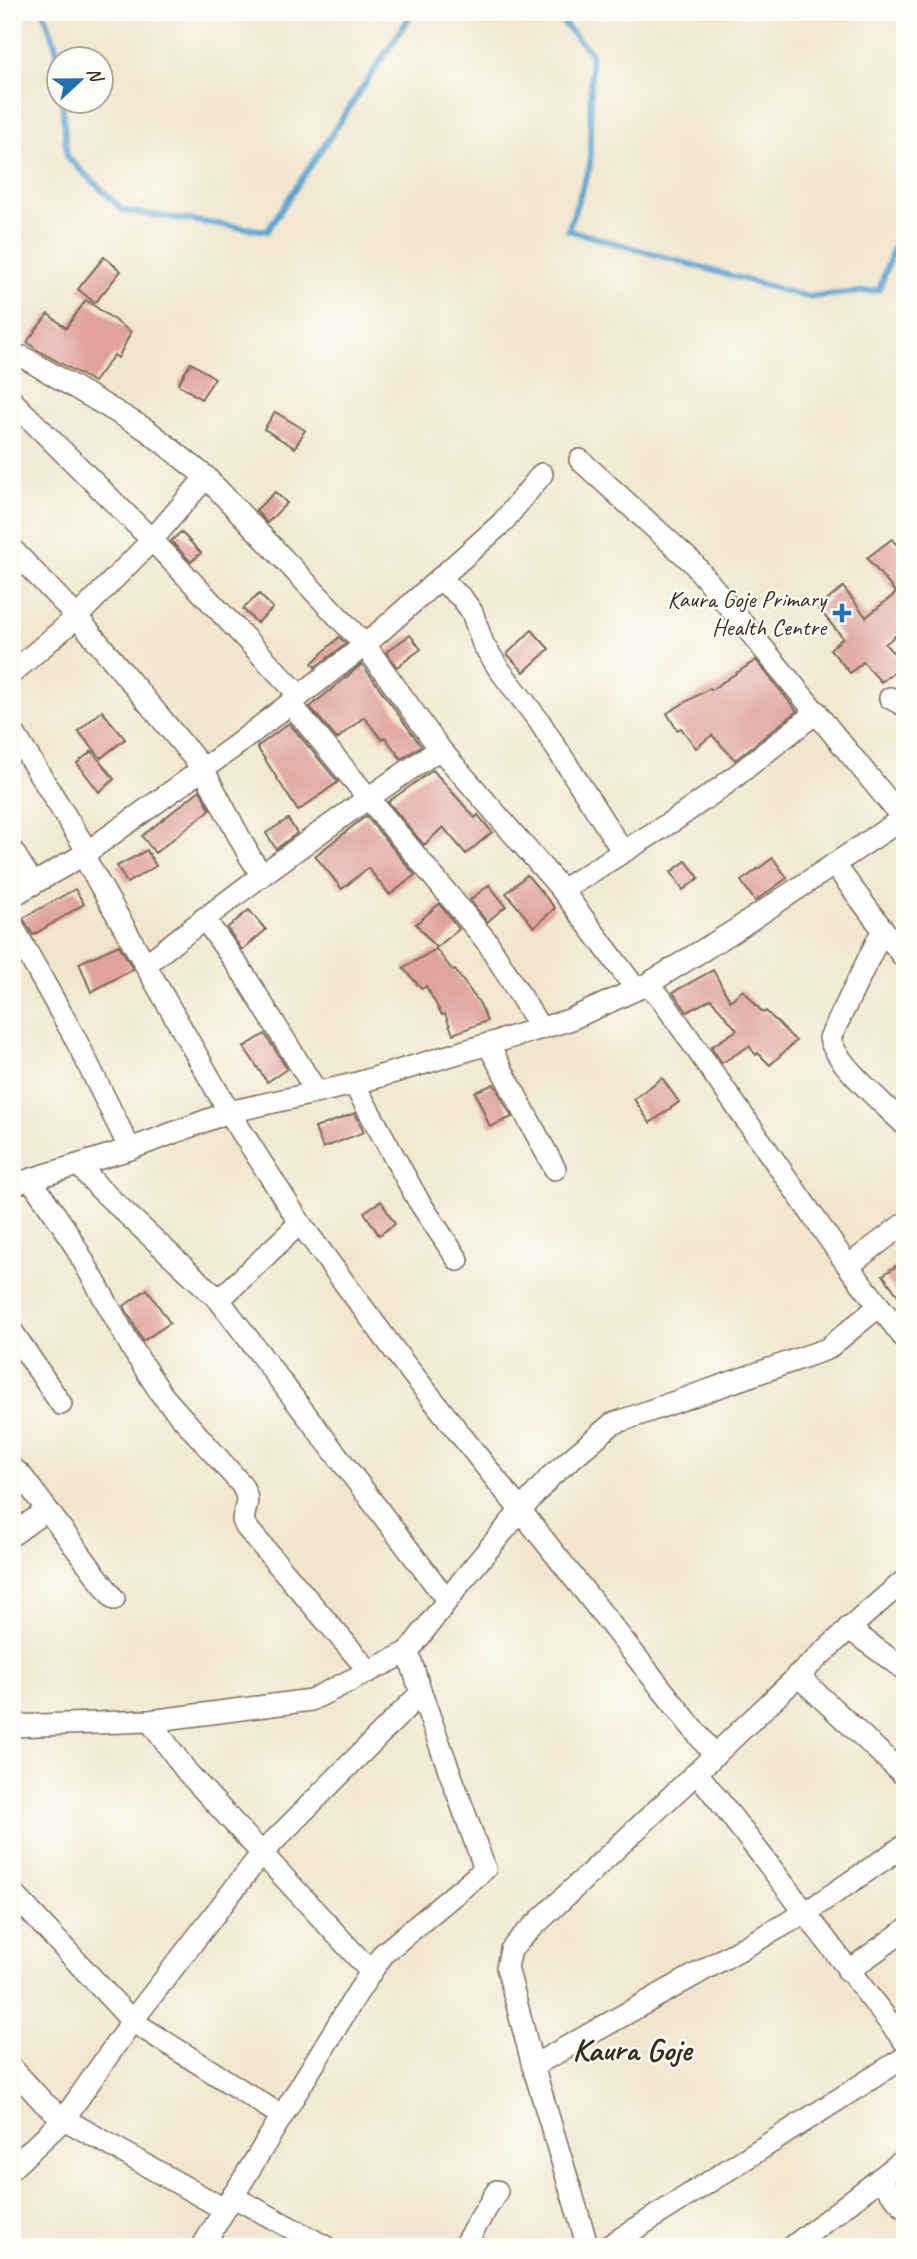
<svg xmlns="http://www.w3.org/2000/svg" width="917" height="2259" font-family="Caveat,sans-serif">
<style>
.lines{fill:none;stroke-linecap:round;stroke-linejoin:round}
.stream{stroke:#58a2d0;stroke-width:6}
.building{fill:#e0a39e}
.minor-casing{stroke:#7b6c5c;stroke-width:24}
.minor{stroke:#fff;stroke-width:21}
.poi-dot{fill:#1f6fb2;stroke:#fdfcf7;stroke-width:2.5}
.labels{text-anchor:middle;dominant-baseline:central;stroke-width:5;stroke-linejoin:round;paint-order:stroke}
.poi-label{font-size:24px;fill:#3b2a1e;stroke:#fdfcf7;text-anchor:end}
.district-label{font-size:32px;font-weight:bold;fill:#3b2a1e;stroke:#fdfcf7}
</style>
<rect width="100%" height="100%" fill="#fdfcf7"/>
<filter id="ink" filterUnits="userSpaceOnUse"><feTurbulence type="fractalNoise" baseFrequency=".0143" numOctaves="2"/><feDisplacementMap in="SourceGraphic" scale="14" xChannelSelector="R" yChannelSelector="G"/><feConvolveMatrix kernelMatrix="1 2 1 2 8 2 1 2 1" color-interpolation-filters="sRGB"/></filter>
<filter id="wash" filterUnits="userSpaceOnUse"><feTurbulence type="fractalNoise" baseFrequency=".00686" numOctaves="4" result="noise"/><feDisplacementMap in="SourceGraphic" scale="28" xChannelSelector="R" yChannelSelector="G"/><feGaussianBlur stdDeviation="1.57" result="paint"/><feColorMatrix in="noise" values="0 0 0 0 0 0 0 0 0 0 0 0 0 0 0 0 0 1.4 0 .05"/><feComposite in="paint" operator="in"/></filter>
<g filter="url(#wash)">
<rect width="100%" height="100%" fill="#f2e7ce"/>
<g class="lines">
<!-- stream -->
<g class="stream">
<path d="M44,12l13,38 3,28"/>
<path d="M553,12l38,41 -1,113 -22,64 239,67 72,-7 22,-64 4,-2"/>
<path d="M62,102l5,55 57,54 143,20 146,-219"/>
</g>
</g>
<g id="blocks">
<!-- building -->
<g class="building">
<path d="M104,257l17,14 -26,32 -17,-14z"/>
<path d="M86,300l45,32 -13,26 -4,-3 -20,27 -55,-31 -12,-9 21,-28 18,14z"/>
<path d="M191,363l24,15 -14,21 -23,-15z"/>
<path d="M275,412l30,18 -10,18 -31,-19z"/>
<path d="M275,492l12,11 -20,20 -11,-13z"/>
<path d="M181,532l20,21 -10,9 -20,-21z"/>
<path d="M892,539l13,16v73l-20,16 20,21 -24,17 -18,-20 -13,11 -20,-24 13,-11 -25,-30 25,-21 23,30 30,-24 -29,-35z"/>
<path d="M259,594l14,14 -16,15 -14,-14z"/>
<path d="M532,630l17,19 -25,23 -17,-18z"/>
<path d="M410,635l11,14 -24,18 -11,-15z"/>
<path d="M339,637l7,7 -31,23 -3,-4z"/>
<path d="M756,660l41,51 -62,49 -23,-25 -16,13 -15,-20 -4,2 -10,-17 43,-25 1,2z"/>
<path d="M362,664l59,82 -20,13 -16,-22 -3,3 -18,-23 -27,22 -27,-32z"/>
<path d="M102,711l23,28 -24,19 -23,-27z"/>
<path d="M289,723l49,59 -40,29 -41,-64z"/>
<path d="M92,751l22,28 -15,13 -22,-29z"/>
<path d="M433,770l42,48 3,-3 14,17 -26,22 -23,-27 -19,18 -36,-43z"/>
<path d="M200,790l10,20 -55,43 -13,-17z"/>
<path d="M366,816l49,59 -25,20 -22,-27 -26,21 -27,-33z"/>
<path d="M288,819l9,14 -21,16 -10,-16z"/>
<path d="M147,850l9,16 -29,17 -10,-17z"/>
<path d="M773,858l14,20 -32,23 -14,-20z"/>
<path d="M686,861l13,17 -16,12 -12,-18z"/>
<path d="M527,875l28,33 -21,19 -28,-34z"/>
<path d="M489,885l17,21 -19,16 -17,-22z"/>
<path d="M75,889l9,15 -51,31 -10,-17z"/>
<path d="M439,904l20,25 -23,19 -20,-24z"/>
<path d="M249,910l17,20 -24,20 -15,-22z"/>
<path d="M119,945l14,24 -42,23 -12,-29z"/>
<path d="M436,949l17,22 2,-1 25,34 7,17 -34,13 -8,-20 -3,1 -16,-29 -4,3 -19,-21z"/>
<path d="M713,970l17,31 13,-11 20,23 3,-2 30,30 -26,24 -12,-12 -2,2 -7,-9 -27,17 -11,-16 26,-17 -26,-31 -24,13 -14,-20z"/>
<path d="M265,1034l22,35 -20,13 -23,-35z"/>
<path d="M662,1078l17,24 -29,21 -16,-24z"/>
<path d="M494,1084l18,33 -22,10 -15,-35z"/>
<path d="M355,1113l9,19 -41,16 -8,-20z"/>
<path d="M381,1201l14,23 -16,11 -15,-23z"/>
<path d="M905,1260v45l-22,-30z"/>
<path d="M147,1289l23,34 -27,18 -19,-35z"/>
</g>
</g>
</g>
<g filter="url(#ink)">
<use href="#blocks" fill-opacity="0" stroke="#7b6c5c" stroke-width="2"/>
<g class="lines">
<!-- minor casing -->
<g class="minor-casing">
<g id="minor">
<path d="M23,357l124,73 59,47 159,168 75,104 122,141 74,99"/>
<path d="M12,401l140,139 148,156"/>
<path d="M580,460l113,103 212,258"/>
<path d="M12,549l65,68 126,152 47,88 8,12 7,3"/>
<path d="M439,579l23,19 10,14 11,32 16,25 40,52 84,131"/>
<path d="M12,673l65,-56 75,-77 54,-63"/>
<path d="M890,698l15,8"/>
<path d="M290,703l198,240 52,85"/>
<path d="M12,730l76,122"/>
<path d="M12,850l21,34"/>
<path d="M83,855l146,257 71,111 103,139 311,393"/>
<path d="M834,864l71,95"/>
<path d="M562,890l114,-71 47,-33 94,-74"/>
<path d="M12,896l71,-41 152,-109 130,-101 137,-122 40,-49"/>
<path d="M204,918l41,58 71,115"/>
<path d="M12,925l63,113 55,111"/>
<path d="M883,929l-53,109c5,25 55,67 75,87"/>
<path d="M146,964c96,-75 193,-148 294,-215"/>
<path d="M646,985l88,-54 171,-114"/>
<path d="M488,1044l67,125"/>
<path d="M354,1084l64,116 40,60"/>
<path d="M79,1165l21,24 119,111 228,300"/>
<path d="M31,1180l35,50 67,120 29,45 79,89c10,17 5,18 2,36l3,7 123,144"/>
<path d="M12,1185l118,-36 99,-37 125,-28 215,-64 77,-35 14,12 188,269 57,73"/>
<path d="M848,1266l57,-43"/>
<path d="M219,1300l81,-77"/>
<path d="M12,1331l49,73"/>
<path d="M12,1468l9,7 93,124"/>
<path d="M12,1535l35,-25"/>
<path d="M848,1628l57,42"/>
<path d="M797,1675l108,101"/>
<path d="M150,1721l37,51 184,200"/>
<path d="M12,1726l138,-5 161,-21 97,-48 54,-71 59,-71 30,-34 61,-52 215,-75 51,-42"/>
<path d="M697,1773c71,88 137,180 208,269"/>
<path d="M12,1892l120,129 150,95"/>
<path d="M848,1971l57,-41"/>
<path d="M533,2066l272,-153 100,-68"/>
<path d="M12,2068l32,35 20,16 160,90"/>
<path d="M12,2168l52,-49 68,-98 130,-168 159,-160"/>
<path d="M879,2179l26,29"/>
<path d="M232,2196l94,51"/>
<path d="M202,2247l154,-252 27,-41 102,-85 -64,-176 -13,-41"/>
<path d="M463,2247l34,-56"/>
<path d="M588,2247l-55,-181 -26,-99 4,-17 9,-11c58,-54 116,-109 174,-164 70,-66 137,-133 211,-195"/>
<path d="M607,2247l298,-190"/>
<path d="M792,2247l113,-88"/>
</g>
</g>
<!-- minor -->
<use href="#minor" class="minor"/>
</g>
</g>
<!-- markers -->
<path class="poi-dot" d="M838.5 602.5h7v7h7v7h-7v7h-7v-7h-7v-7h7z"/>
<g class="labels">
<!-- poi labels -->
<g class="poi-label">
<text x="826" y="599">Kaura Goje Primary<tspan x="826" dy="28">Health Centre</tspan></text>
</g>
<!-- district labels -->
<g class="district-label">
<text x="632" y="2049">Kaura Goje</text>
</g>
</g>
<!-- margin -->
<rect width="917" height="2259" fill="none" stroke="#fdfcf7" stroke-width="42"/>
<!-- north arrow -->
<g transform="translate(80 80) rotate(68)"><circle r="33" fill="#fdfcf7" stroke="#afa8a0" stroke-width="2"/>
<path d="M0-5L12 26L0 18L-12 26Z" fill="#1f6fb2"/>
<text y="-10" font-size="19" font-weight="bold" text-anchor="middle" fill="#3b2a1e">N</text>
</g>
</svg>
